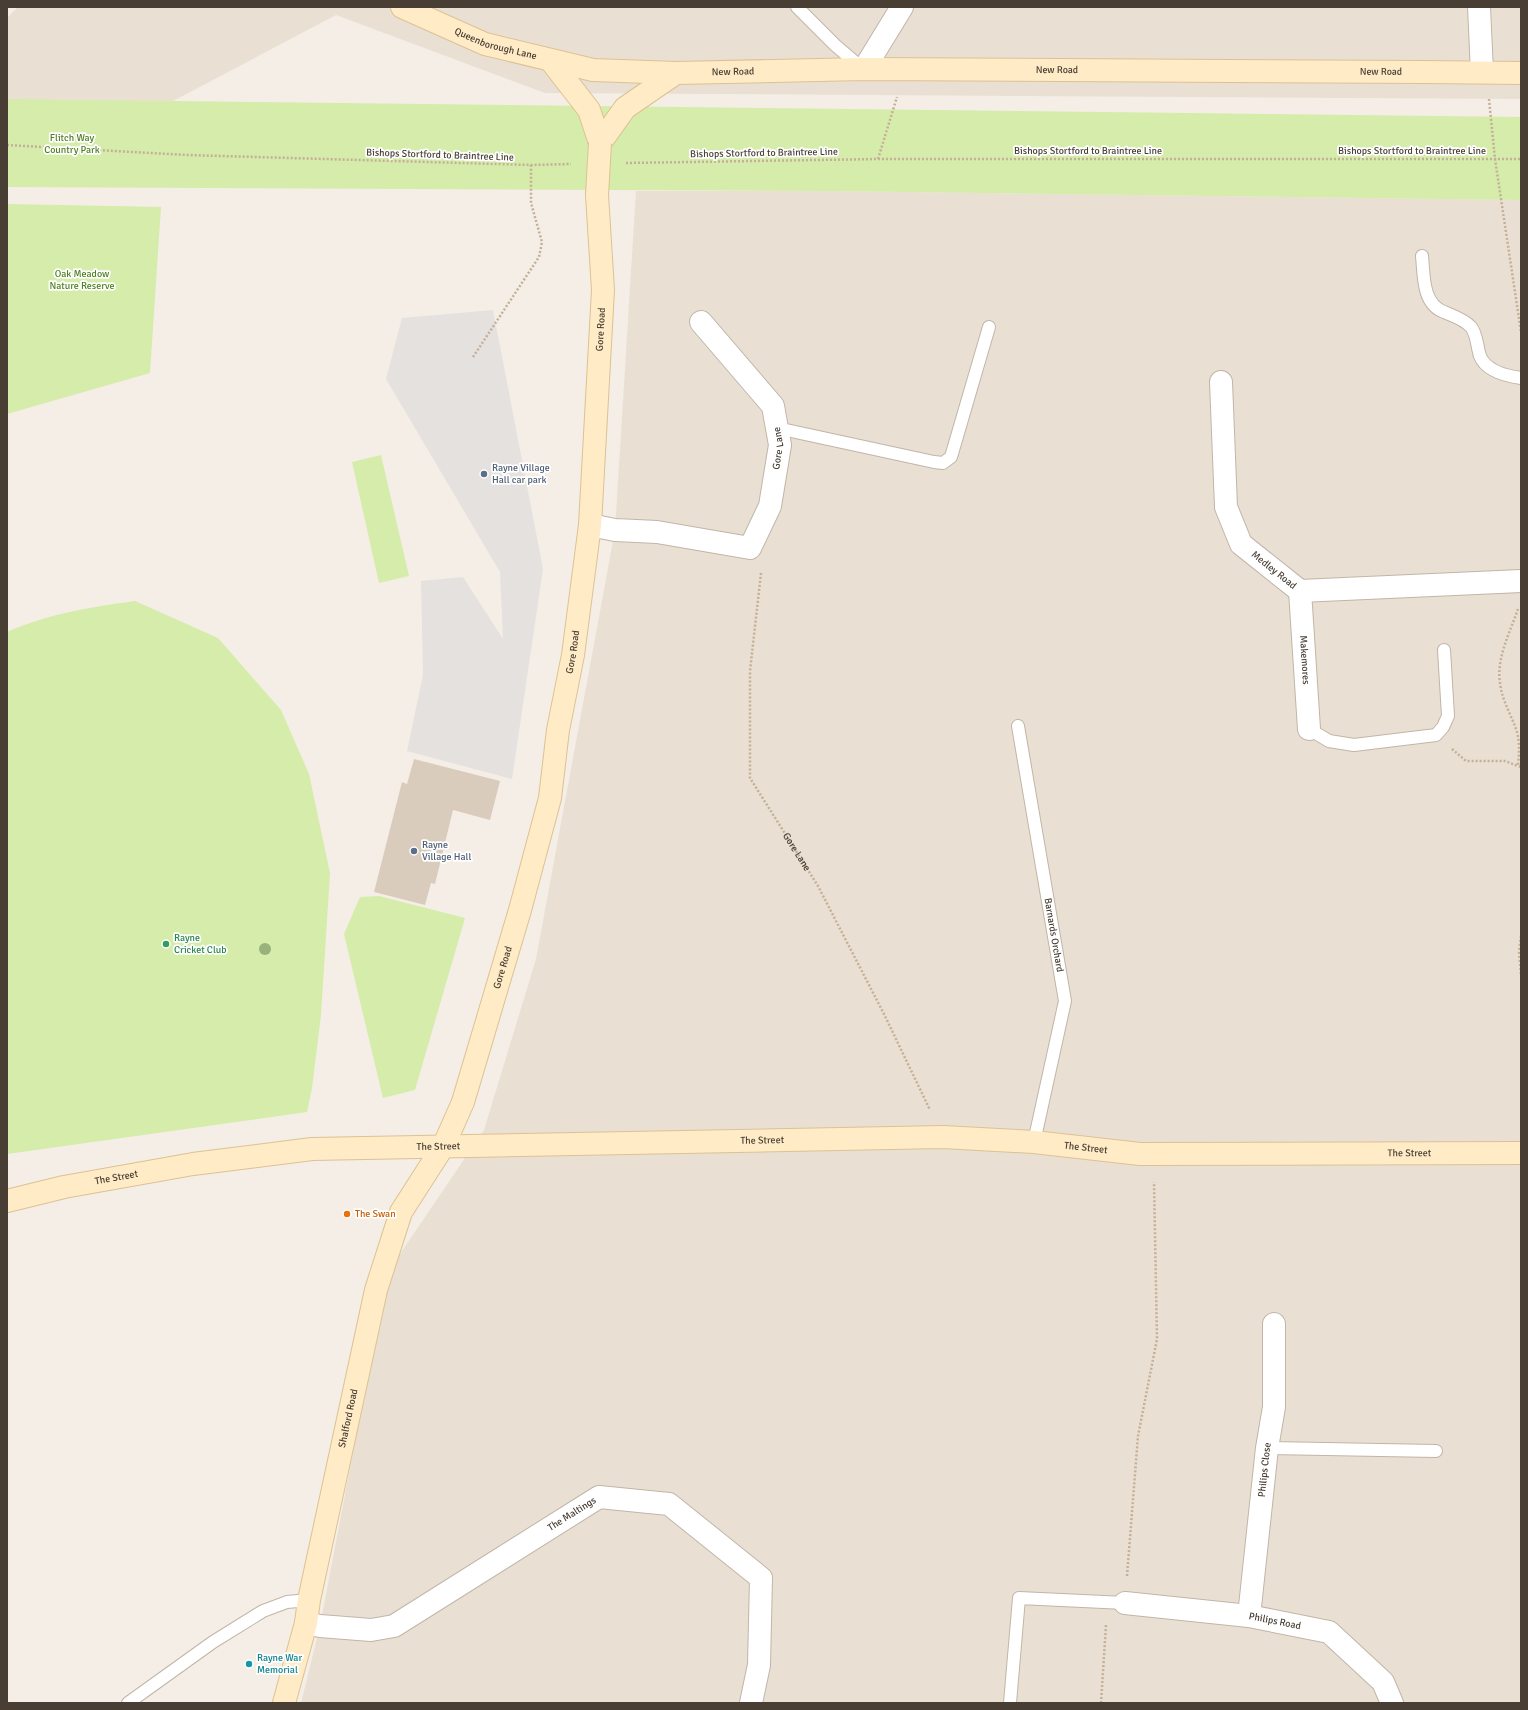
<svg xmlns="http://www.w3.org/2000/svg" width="1528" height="1710" font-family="Signika,sans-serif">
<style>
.residential{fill:#e9e0d3}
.green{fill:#d5ecaa}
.parking{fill:#e5e1de}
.building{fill:#daccbd}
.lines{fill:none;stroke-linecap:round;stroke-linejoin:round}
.lane-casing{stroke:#c1b5a7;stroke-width:14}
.street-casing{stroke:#c1b5a7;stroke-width:24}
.secondary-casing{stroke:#dcc293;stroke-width:24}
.path{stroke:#c4af97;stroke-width:2.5;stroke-dasharray:2 2;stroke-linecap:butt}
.lane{stroke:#fff;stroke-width:12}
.street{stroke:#fff;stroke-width:22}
.secondary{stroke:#ffebc5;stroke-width:22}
.secondary-bridge-casing{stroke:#dcc293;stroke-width:24;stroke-linecap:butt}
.secondary-bridge{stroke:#ffebc5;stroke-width:22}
.tree{fill:#99b17a}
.service-dot{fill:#5c6f8a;stroke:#fff;stroke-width:1.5}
.leisure-dot{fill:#2e9e5b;stroke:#fff;stroke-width:1.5}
.food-dot{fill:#e8710a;stroke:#fff;stroke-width:1.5}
.culture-dot{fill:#0f9aa8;stroke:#fff;stroke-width:1.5}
.labels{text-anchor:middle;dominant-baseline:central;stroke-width:3.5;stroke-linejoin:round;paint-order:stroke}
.street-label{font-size:10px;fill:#483e34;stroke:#fff}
.park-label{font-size:10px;fill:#4e7f22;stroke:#fff}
.service-label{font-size:10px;fill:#4e5e75;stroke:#fff;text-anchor:start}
.leisure-label{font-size:10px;fill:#27864d;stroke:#fff;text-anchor:start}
.food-label{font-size:10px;fill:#c56008;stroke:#fff;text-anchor:start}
.culture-label{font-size:10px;fill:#0d838f;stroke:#fff;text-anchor:start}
</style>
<rect width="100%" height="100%" fill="#f4eee6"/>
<!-- residential -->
<g class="residential">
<path d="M18,7h1503v92l-976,-6 -209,-78 -178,94h-151v-91z"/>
<path d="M636,191h192l693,9v1503h-1220l19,-77 67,-353 97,-143 52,-171 79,-429z"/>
</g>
<!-- green -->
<g class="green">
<path d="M7,99l1514,18v83l-693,-9 -821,-4z"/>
<path d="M7,204l154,3 -11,166 -143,41z"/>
<path d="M381,455l28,121 -30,7 -27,-121z"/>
<path d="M135,601l83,37 63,72 28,64 21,99 -9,142 -9,73 -5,24 -300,42v-522c40,-18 85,-25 128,-31z"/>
<path d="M379,896l86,22 -50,172 -32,8 -39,-164 16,-37z"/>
</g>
<!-- parking -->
<path class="parking" d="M493,310l50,259 -31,210 -105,-28 16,-76 -2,-94 42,-4 40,62 -3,-67 -114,-193 16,-61z"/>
<!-- building -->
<path class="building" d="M414,759l86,22 -10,39 -37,-10 -18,74 -4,-1 -6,22 -51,-13 28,-110 5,2z"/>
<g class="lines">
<!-- lane casing -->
<g class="lane-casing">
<g id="lane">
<path d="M797,7l38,38 28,24"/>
<path d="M1422,256c2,19 0,48 22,56 9,4 20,7 27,15 6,7 6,20 9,29 6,15 26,20 41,22"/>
<path d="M777,428l157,34 9,1 8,-6 38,-130"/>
<path id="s2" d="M1018,726l47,275 -31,141"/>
<path d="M1309,729l20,12 25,4 82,-10 7,-8 5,-11 -4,-66"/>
<path d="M1267,1448l169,3"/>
<path d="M128,1703l85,-61 50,-31 24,-9 22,-2"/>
<path d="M1010,1703l9,-105 106,5"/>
</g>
</g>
<!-- street casing -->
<g class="street-casing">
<g id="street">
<path d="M1479,7l3,65"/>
<path d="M864,69l38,-62"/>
<path id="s3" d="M1221,382l5,125 15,37 59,47 221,-10"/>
<path id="s4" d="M590,525l25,5 42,2 93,16 20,-42 10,-61 -7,-39 -72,-84"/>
<path id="s5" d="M1300,591l9,138"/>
<path id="s6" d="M1125,1603l124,13 80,16 54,50 9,21"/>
<path id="s7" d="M1249,1616l18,-168 7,-41v-83"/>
<path id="s8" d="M306,1623l14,3 51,4 23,-4 205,-129 70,7 92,74 -2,87 -8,38"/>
</g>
</g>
<!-- secondary casing -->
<g class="secondary-casing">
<g id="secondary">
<path id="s9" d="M402,7l83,37 108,26 83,3 188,-4 560,3 97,1"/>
<path d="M551,61l38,49 11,33"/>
<path d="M600,143l25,-35 51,-35"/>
<path id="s10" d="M7,1201l57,-14 129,-23 119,-15 631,-12 91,5 106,12 381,-1"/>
<path id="s11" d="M284,1703l22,-80 3,-23 67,-310 25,-78 43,-67 19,-43 57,-192 30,-112 8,-68 15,-75 17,-130 13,-235 -6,-95"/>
</g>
</g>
<!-- path -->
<g class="path">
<path d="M1489,99l6,60 26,173"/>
<path d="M7,145l180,10 344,10 40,-1"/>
<path d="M878,159l19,-62"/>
<path d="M626,163l252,-4h643"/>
<path d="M473,357l66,-100 3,-15 -11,-39v-38"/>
<path id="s1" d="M761,573l-11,98v107l68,108 66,128 46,96"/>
<path d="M1518,609c-8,23 -22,50 -18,74 2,18 12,33 17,49 3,12 2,22 1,34l3,1"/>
<path d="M1452,749l14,12h39l13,5"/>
<path d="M1521,936l-2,15 2,24"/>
<path d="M1127,1576l11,-140 19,-97 -3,-157"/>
<path d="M1101,1703l5,-78"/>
</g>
<!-- lane -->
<use href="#lane" class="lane"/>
<!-- street -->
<use href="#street" class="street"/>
<!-- secondary -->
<use href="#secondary" class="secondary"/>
<!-- secondary-bridge casing -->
<g class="secondary-bridge-casing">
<path id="secondary-bridge" d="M597,195l3,-52"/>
</g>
<!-- secondary-bridge -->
<use href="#secondary-bridge" class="secondary-bridge"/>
</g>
<!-- trees -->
<circle class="tree" cx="265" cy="949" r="6"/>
<!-- markers -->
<g class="service-dot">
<circle cx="484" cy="474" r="4"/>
<circle cx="414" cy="851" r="4"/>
</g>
<circle class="leisure-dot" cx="166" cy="944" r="4"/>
<circle class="food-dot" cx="347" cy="1214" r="4"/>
<circle class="culture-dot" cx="249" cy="1664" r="4"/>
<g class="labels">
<!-- street labels -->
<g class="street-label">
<text stroke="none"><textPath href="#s9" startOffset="101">Queenborough Lane</textPath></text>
<text stroke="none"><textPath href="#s9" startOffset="666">New Road</textPath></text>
<text stroke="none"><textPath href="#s9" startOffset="990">New Road</textPath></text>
<text stroke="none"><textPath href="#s9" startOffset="342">New Road</textPath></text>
<text x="1088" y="151">Bishops Stortford to Braintree Line</text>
<text x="1412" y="151">Bishops Stortford to Braintree Line</text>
<text transform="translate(764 153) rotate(-1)">Bishops Stortford to Braintree Line</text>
<text transform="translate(440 155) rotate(2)">Bishops Stortford to Braintree Line</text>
<text stroke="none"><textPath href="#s11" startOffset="1420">Gore Road</textPath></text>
<text stroke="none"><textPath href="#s4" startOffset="267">Gore Lane</textPath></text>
<text stroke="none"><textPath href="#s3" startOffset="207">Medley Road</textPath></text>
<text stroke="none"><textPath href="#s11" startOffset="1096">Gore Road</textPath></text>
<text stroke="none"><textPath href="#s5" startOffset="69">Makemores</textPath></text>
<text stroke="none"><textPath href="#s1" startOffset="293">Gore Lane</textPath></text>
<text stroke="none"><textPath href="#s2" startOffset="212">Barnards Orchard</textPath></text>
<text stroke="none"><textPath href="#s11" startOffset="772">Gore Road</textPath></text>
<text stroke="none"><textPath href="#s10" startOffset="760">The Street</textPath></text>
<text stroke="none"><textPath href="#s10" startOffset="436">The Street</textPath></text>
<text stroke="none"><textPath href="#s10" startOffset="1084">The Street</textPath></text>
<text stroke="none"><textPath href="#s10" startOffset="1408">The Street</textPath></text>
<text stroke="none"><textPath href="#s10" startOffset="112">The Street</textPath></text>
<text stroke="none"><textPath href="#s11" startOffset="292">Shalford Road</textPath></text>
<text stroke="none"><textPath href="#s7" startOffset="147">Philips Close</textPath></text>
<text stroke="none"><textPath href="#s8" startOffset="299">The Maltings</textPath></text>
<text stroke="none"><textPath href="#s6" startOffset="151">Philips Road</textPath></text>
</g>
<!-- park labels -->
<g class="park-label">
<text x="72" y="138">Flitch Way<tspan x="72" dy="12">Country Park</tspan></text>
<text x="82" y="274">Oak Meadow<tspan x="82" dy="12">Nature Reserve</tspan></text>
</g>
<!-- service labels -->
<g class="service-label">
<text x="492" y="468">Rayne Village<tspan x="492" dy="12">Hall car park</tspan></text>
<text x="422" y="845">Rayne<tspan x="422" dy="12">Village Hall</tspan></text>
</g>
<!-- leisure labels -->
<g class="leisure-label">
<text x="174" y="938">Rayne<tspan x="174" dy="12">Cricket Club</tspan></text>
</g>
<!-- food labels -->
<g class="food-label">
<text x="355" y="1214">The Swan</text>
</g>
<!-- culture labels -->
<g class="culture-label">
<text x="257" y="1658">Rayne War<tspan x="257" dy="12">Memorial</tspan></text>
</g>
</g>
<!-- border -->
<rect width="1528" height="1710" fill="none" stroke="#483e34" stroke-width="16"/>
</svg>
